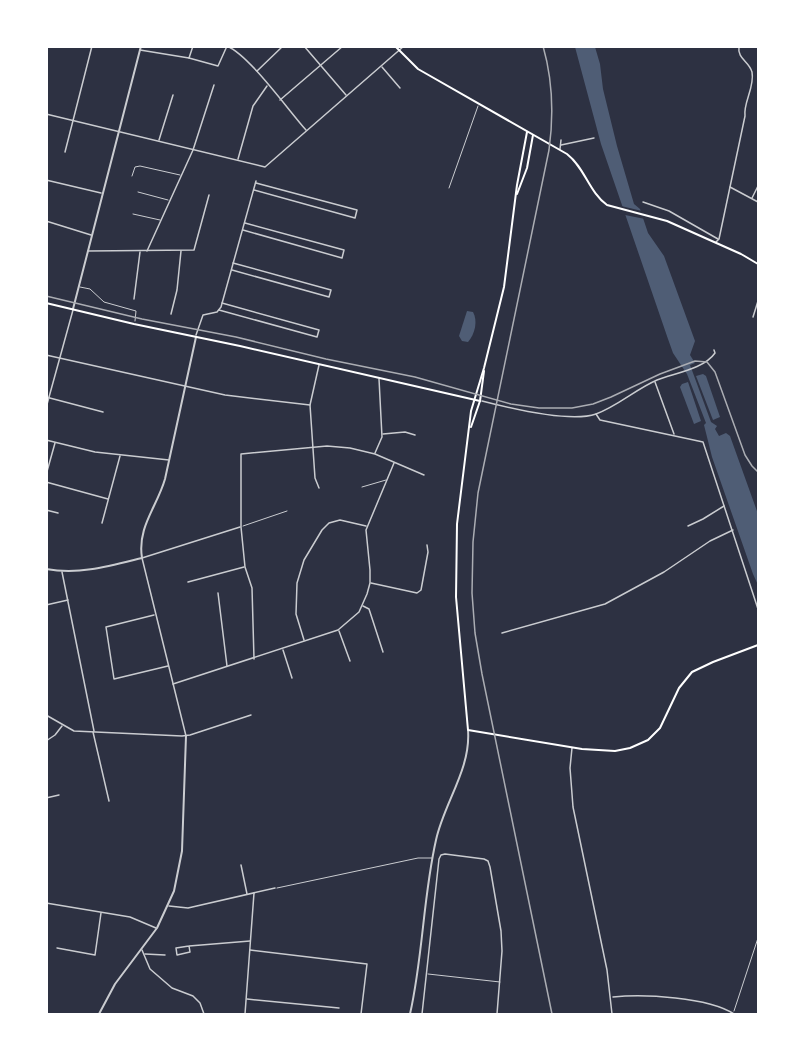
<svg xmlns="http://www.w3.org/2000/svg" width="805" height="1061" font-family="'Golos Text',sans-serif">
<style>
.water{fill:#4f5d75}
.pier{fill:#2d3142}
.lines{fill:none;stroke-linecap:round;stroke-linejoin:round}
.service{stroke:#caccd0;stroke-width:1}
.minor{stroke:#caccd0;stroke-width:1.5}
.tertiary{stroke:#caccd0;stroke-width:2}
.secondary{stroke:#fff;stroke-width:2}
.primary{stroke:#fff;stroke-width:2}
.tram{stroke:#abadb3;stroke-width:1.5}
.rail{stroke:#abadb3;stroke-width:1.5}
</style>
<rect width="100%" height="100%" fill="#2d3142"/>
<!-- water -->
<g class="water">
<path d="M575,47h20l5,17 3,25 14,57 17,58 6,5 8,24 16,23 31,85 -5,14 5,8 -5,2 3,8 18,49 6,4 -2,3 4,7 7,-3 4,3 28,78v71l-5,-11 -41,-117 -8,-32 2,-2 -19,-49 -14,-21 -5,-14 -67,-195z"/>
<path d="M467,311l6,1c5,9 2,22 -5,30l-6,-1 -3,-5z"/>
<path d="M703,374l3,2 14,41 -7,3 -17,-44z"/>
<path d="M688,382l13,39 -7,3 -14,-37 2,-3z"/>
</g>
<!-- pier -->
<path class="pier" d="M617,205l25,6 3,8 -25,-5z"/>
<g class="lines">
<!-- service -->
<g class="service">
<path d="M132,176l3,-9 5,-1 40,9"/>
<path d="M449,188l29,-82"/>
<path d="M138,192l30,8"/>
<path d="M133,214l27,6"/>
<path d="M80,287l10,2 14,13 32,9 -1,10"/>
<path d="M362,487l24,-7"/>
<path d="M243,526l44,-15"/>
<path d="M277,888l141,-30h14"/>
<path d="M428,974l72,8"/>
<path d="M734,1011l24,-73"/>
</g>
<!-- minor -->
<g class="minor">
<path d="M304,46l42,49"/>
<path d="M140,50l49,8 4,-12"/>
<path d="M189,58l29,8 9,-20c23,10 61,64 79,84"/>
<path d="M382,67l18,21"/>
<path d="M257,71l26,-25"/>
<path d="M280,100l63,-54"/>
<path d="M46,114l219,53 139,-121"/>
<path d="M159,140l14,-45"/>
<path d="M561,145l33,-7"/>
<path d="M560,149l1,-9"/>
<path d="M65,152l27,-106"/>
<path d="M238,159l15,-53 14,-20"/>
<path d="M46,180l55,13"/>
<path d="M730,187l28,15"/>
<path d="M254,190l101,28 2,-8 -101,-27"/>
<path d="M752,198l6,-12"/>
<path d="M643,202l26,9 49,28"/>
<path d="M46,221l45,14"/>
<path d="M243,230l99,28 2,-8 -99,-27"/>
<path d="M716,242l3,-3 26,-123c-2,-13 10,-29 7,-44 -3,-11 -15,-13 -13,-26"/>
<path d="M88,251l106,-1 15,-55"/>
<path d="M147,251l46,-101 21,-65"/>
<path d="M232,270l97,27 2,-7 -98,-27"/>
<path d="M134,299l6,-47"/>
<path d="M219,310l98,27 2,-7 -97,-27"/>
<path d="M171,314l6,-24 4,-39"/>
<path d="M753,317l5,-16"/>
<path d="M196,335l7,-20 14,-3 4,-5 35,-126"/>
<path d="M46,355l179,40 85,10"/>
<path d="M655,382l19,52"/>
<path d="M46,397l57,15"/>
<path d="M482,401c27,7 88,22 114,13 22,-8 40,-25 61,-34 18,-7 47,-11 58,-27l-1,-3"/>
<path d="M46,408l27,-98"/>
<path d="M596,414l4,6 103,22 55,167"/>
<path d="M383,434l22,-2 10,3"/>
<path d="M46,440l49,12 74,8"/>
<path d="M375,453l7,-16 -3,-58"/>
<path d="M46,475l9,-32"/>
<path d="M46,482l62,17"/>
<path d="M319,488l-4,-10 -5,-73 9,-40"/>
<path d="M46,510l12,3"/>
<path d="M102,523l18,-67"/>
<path d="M688,526l15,-7 21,-13"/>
<path d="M62,572l32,159"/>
<path d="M188,582l56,-15"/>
<path d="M371,583l46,10 4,-3 7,-38 -1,-7"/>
<path d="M218,593l9,73"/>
<path d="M46,605l22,-5"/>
<path d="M363,606l6,3 14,43"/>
<path d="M154,615l-48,12 8,52 54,-13"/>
<path d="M339,631l11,30"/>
<path d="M502,633l103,-29 59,-32 46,-31 23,-11"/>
<path d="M304,640l-8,-26 1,-31 7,-23 18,-30 7,-7 11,-3 26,6"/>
<path d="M283,650l9,28"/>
<path d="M254,659l-2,-71 -7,-21 -4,-40v-73l86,-8 23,2 25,6 49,21"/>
<path d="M173,684l165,-54 21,-18 8,-18 3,-11v-13l-4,-40 28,-67"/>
<path d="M46,715l28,16 108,5 8,-1 61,-20"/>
<path d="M93,732l16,69"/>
<path d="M186,736l-44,-178 98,-31"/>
<path d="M46,741l9,-6 7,-9"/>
<path d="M572,748l-2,20 3,39 34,163 5,44"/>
<path d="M46,798l13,-3"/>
<path d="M241,865l6,29"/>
<path d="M46,903l84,14 26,11"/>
<path d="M169,906l19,2 87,-20"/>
<path d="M189,946l-13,2 1,7 13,-3 -1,-6 61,-5"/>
<path d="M57,948l38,7 6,-42"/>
<path d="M142,950l8,19 22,19 21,8 7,7 4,11"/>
<path d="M250,950l117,14 -6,50"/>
<path d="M145,954l20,1"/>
<path d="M613,997c31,-3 95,0 121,17"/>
<path d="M247,999l92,9"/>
<path d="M245,1014l9,-121"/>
<path d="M422,1014l17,-155 2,-4 4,-1 39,5 4,2 2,6 11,64 1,20 -5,63"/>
</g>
<!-- tertiary -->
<g class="tertiary">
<path d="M73,309l68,-263"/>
<path d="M46,569c34,6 64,-3 96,-11 -5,-31 15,-51 23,-79l31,-142"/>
<path d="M99,1014l16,-30 42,-56 17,-37 8,-40 4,-115"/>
<path d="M410,1014c13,-57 13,-117 26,-174 8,-37 35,-71 32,-110"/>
</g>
<!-- secondary -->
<g class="secondary">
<path d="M527,132l-10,53 -13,102 -20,81 -13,43 -14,113 -1,73 12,133 114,19 33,2 15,-3 18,-8 12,-12 19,-40 13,-16 21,-10 45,-17"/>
<path d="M517,194l10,-26 6,-33"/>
<path d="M46,303l88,21 106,22 240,55"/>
<path d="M471,427l9,-26 4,-30"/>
</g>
<!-- primary -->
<path class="primary" d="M395,46l23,23 149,85c18,14 22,38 40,51l60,16 74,33 17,10"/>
<!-- tram -->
<path class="tram" d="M46,296l96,23 94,18 90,22 89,18 96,27 28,4h33l21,-4 18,-7 49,-23 35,-13 12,1 8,10 30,83 7,11 6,6"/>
<!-- rail -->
<path class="rail" d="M543,46c10,35 11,68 6,104l-71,343 -5,49 -1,51 3,40 7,41 70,340"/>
</g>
<!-- border -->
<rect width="805" height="1061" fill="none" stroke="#ffffff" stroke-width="96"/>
</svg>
